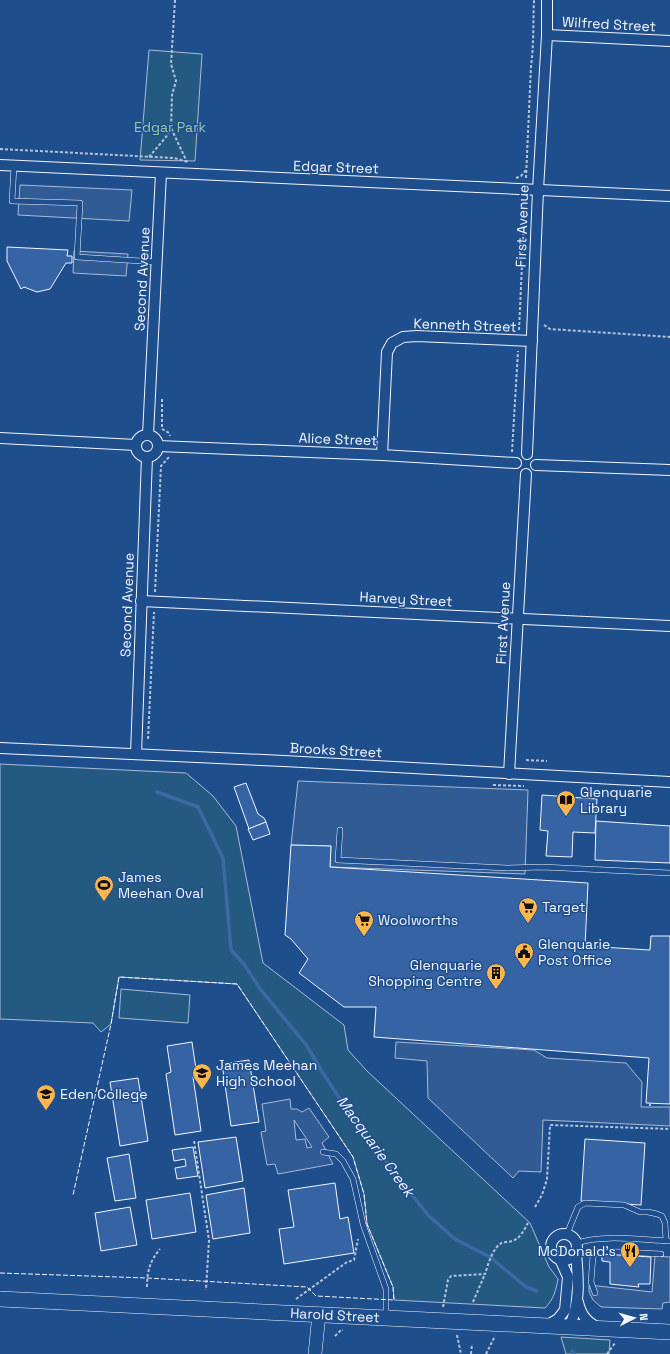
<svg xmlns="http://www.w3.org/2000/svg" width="670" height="1354" font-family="'Space Grotesk',sans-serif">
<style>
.green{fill:#245a82;stroke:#a8bbd7}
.parking{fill:#305b95;stroke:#a8bbd7;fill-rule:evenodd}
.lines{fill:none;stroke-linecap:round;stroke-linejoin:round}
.stream{stroke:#3b69a3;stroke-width:3.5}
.building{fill:#3563a3;stroke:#f2f6ff}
.service-casing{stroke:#f2f6ff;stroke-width:6}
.minor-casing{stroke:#f2f6ff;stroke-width:12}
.tertiary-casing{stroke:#f2f6ff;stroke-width:14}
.secondary-casing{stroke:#f2f6ff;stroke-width:16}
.path{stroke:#b3c4dc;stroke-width:2;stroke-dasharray:3 2;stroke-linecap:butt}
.service{stroke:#1f4e8c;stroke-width:5}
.minor{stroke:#1f4e8c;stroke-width:10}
.tertiary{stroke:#1f4e8c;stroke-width:13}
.secondary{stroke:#1f4e8c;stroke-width:15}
.fence{stroke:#f2f6ff;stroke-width:1;stroke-dasharray:5 2;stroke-linecap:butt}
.labels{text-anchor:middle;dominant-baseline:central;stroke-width:3;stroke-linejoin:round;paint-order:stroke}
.street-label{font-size:14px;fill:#f2f6ff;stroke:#1f4e8c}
.park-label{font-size:14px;fill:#97c8a6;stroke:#1f4e8c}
.poi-label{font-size:14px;fill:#f2f6ff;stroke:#1f4e8c;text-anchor:start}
.water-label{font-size:15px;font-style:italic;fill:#f2f6ff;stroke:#1f4e8c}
</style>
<rect width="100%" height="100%" fill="#1f4e8c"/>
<!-- green -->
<g class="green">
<path d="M149,50l53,4 -7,107 -55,-1z"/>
<path d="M0,764l186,9 27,23 23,30 27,137 81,62 4,25 19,21 163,152 19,44 9,12c-2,11 -4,20 -13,29l-151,-8 -1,-13 -26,-63 -3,-30 -11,-37 -116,-173 -118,-7 -8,47 -10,8 -8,-9 -93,-4z"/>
<path d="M121,989l69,6 -2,28 -69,-5z"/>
<path d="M561,1337l49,3 -1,14h-43z"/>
</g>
<!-- parking -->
<g class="parking">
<path d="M20,185l112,5 -3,31 -111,-6z"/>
<path d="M74,251l54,3 -2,22 -53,-3z"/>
<path d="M298,781l230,9 -3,84 -195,-7 1,-21 -40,-1z"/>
<path d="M396,1042l138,8 13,8 79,5 16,19 -1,25h29v19l-127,-6 -2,52 -22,-1 -6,7 -85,-80 -1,-37 -32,-3z"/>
<path d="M290,1099l1,10h6l5,3 7,-4 20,29 -7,6 11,21 -55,10 -3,-10 -8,1 -6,-33 5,-1 -4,-27zM294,1120l18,27 -5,1 -2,-9 -9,1z"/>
<path d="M655,1256l15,1v45l-7,1 -1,6 -61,-2 -8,-7 -4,-8v-7l63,7z"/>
</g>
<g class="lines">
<!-- stream -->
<g class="stream">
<path d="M157,792l41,15 25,51 8,92 13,14 17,26 46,56 17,29 35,52 69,88 27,24 35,18 36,30 11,4"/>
<path d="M572,1351l2,3"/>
</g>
</g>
<!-- building -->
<g class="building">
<path d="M7,247l61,3 -1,6h5v7h-6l-16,26 -13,3 -13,-5 -3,2 -14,-28z"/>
<path d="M246,783l12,31 6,4 2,4 -17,7 -15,-42z"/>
<path d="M542,795l55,4 -2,34 -22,-1 -1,25 -26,-1 2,-25 -8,-1z"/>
<path d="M596,821l74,5v37l-75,-3z"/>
<path d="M266,822l4,12 -17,6 -5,-11z"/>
<path d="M291,845l40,1 -1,21 258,16 -3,63 65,4 1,-14h19v168l-24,-1 3,-45 -275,-21 2,-30h-32l-45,-34 9,-14 -17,-20 -6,-4z"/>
<path d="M192,1042l5,34 -4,1 8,54 -26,4 -9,-61 5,-2 -4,-26z"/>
<path d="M249,1060l10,62 -28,4 -9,-62z"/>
<path d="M138,1078l10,63 -28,5 -10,-64z"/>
<path d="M236,1137l7,44 -38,7 -7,-46z"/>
<path d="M585,1139l60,4 -4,62 -60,-4z"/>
<path d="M193,1147l5,29 -21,3 -2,-11 11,-2 -1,-7 -11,2 -2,-11z"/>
<path d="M129,1154l7,44 -21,3 -8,-43z"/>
<path d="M335,1183l5,36 8,-2 6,36 -70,11 -5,-35 15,-2 -6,-37z"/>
<path d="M244,1188l6,45 -37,6 -7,-44z"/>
<path d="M190,1193l6,39 -44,7 -6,-39z"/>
<path d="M130,1207l7,38 -36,6 -6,-38z"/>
<path d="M602,1254l49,3 -1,27h-12l1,3 -29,-3v-22l-8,-1z"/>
</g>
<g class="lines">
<!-- service casing -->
<g class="service-casing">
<g id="service">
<path d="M14,166l-2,35 68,2 -3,54 80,5"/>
<path d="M340,830l-2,30 169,8 35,-1 128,6"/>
<path d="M323,1152l13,2 7,7 10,18 10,45 23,65v28"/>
<path d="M567,1234l11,-27 7,-4 39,2 16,7h8l9,2 5,2 3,7 1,18"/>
<path d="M577,1243c25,-9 65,-3 93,-2"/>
<path d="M595,1293l-4,-11 2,-26 6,-5 62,3"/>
</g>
</g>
<!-- minor casing -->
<g class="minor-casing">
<g id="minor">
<path d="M547,35l123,6"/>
<path d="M0,165l670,31"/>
<path d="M148,435l13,-262"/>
<circle cx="147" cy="446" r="11"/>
<path d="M0,438l136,7"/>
<path d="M158,446l224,9 134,8"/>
<path d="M527,454l11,-264 9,-155v-35"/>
<path d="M382,455l5,-103 5,-9 11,-6 14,-1 115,5"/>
<path d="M536,465l134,5"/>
<path d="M141,601l529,25"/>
<path d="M0,748l284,13 386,21"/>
<path d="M136,754l11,-297"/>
<path d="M509,774l17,-300"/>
<circle cx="564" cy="1247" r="13"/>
<path d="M578,1302c3,13 8,19 20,26"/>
<path d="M546,1326l12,-7 7,-9 3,-33 -8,-18"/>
<path d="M569,1327c12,-24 9,-49 7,-75"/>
</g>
</g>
<!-- tertiary casing -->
<g class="tertiary-casing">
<path id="tertiary" d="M315,1354l4,-40"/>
</g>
<!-- secondary casing -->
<g class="secondary-casing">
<path id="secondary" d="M0,1299l670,33"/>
</g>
<!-- path -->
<g class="path">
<path d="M175,0l-4,64 5,17 -4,14 -1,33 16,34"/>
<path d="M0,149l174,9 14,4"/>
<path d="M149,157l17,-20 5,-9"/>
<path d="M516,178l5,-2 5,-6"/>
<path d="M526,178l5,-112c3,-22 2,-44 3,-66"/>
<path d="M544,325l6,4 120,8"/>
<path d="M519,330l6,-131"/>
<path d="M162,399v30l7,4 1,3"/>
<path d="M512,452l6,-101"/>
<path d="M155,592l6,-126 8,-9"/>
<path d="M148,739l6,-127"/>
<path d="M526,760l21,1"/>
<path d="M493,785l31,1"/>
<path d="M650,1106v-3"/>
<path d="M194,1141l15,99 -3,50"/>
<path d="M535,1207l7,-12 5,-16 3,-54 120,4"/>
<path d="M147,1287c0,-16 3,-26 13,-38"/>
<path d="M296,1299l51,-37 7,-2 4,-21"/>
<path d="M473,1302l12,-28"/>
<path d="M443,1307l5,-27 3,-4 34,-2c3,-9 7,-24 15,-30 3,-3 8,-1 12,-3 8,-2 12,-11 16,-18"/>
<path d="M457,1335l4,19"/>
<path d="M335,1336l6,-6h2"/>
<path d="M471,1354l1,-10"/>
<path d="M486,1354l9,-18"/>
<path d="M607,1354l8,-11"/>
</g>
<!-- service -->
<use href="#service" class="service"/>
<!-- minor -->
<use href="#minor" class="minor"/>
<!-- tertiary -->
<use href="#tertiary" class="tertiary"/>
<!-- secondary -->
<use href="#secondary" class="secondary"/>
<!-- fence -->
<path class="fence" d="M0,1273l147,5 160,9 9,9 78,4 -1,-13 -26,-63 -3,-30 -11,-37 -116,-173 -118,-7 -8,47 -38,171"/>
</g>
<!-- icons -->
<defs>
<g id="library-pin" transform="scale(1)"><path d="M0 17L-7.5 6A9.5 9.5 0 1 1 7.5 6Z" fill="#ffb74d" stroke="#1f4e8c"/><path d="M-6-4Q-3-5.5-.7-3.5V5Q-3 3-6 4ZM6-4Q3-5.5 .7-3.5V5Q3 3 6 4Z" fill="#111"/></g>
<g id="stadium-pin" transform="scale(1)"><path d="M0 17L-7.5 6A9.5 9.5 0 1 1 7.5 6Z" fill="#ffb74d" stroke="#1f4e8c"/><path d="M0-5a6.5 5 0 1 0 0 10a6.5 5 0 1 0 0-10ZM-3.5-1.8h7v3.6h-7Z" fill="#111"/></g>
<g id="supermarket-pin" transform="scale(1)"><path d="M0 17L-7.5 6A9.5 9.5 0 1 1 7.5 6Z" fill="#ffb74d" stroke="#1f4e8c"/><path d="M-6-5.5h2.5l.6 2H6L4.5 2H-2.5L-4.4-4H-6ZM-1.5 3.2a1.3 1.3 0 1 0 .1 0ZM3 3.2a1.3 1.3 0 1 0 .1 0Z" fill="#111"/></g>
<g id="civic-pin" transform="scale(1)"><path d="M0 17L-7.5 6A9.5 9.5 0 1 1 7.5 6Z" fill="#ffb74d" stroke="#1f4e8c"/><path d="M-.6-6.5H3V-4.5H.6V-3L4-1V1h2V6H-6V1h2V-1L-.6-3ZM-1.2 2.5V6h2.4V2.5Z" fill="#111"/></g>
<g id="building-pin" transform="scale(1)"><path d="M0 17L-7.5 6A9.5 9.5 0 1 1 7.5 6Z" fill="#ffb74d" stroke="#1f4e8c"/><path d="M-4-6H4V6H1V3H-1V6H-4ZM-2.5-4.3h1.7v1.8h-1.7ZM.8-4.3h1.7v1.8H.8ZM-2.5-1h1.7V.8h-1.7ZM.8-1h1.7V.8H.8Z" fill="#111"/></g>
<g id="school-pin" transform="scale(1)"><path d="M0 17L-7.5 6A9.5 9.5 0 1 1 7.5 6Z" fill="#ffb74d" stroke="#1f4e8c"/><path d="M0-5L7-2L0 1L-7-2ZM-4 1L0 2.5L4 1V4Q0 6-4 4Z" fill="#111"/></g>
<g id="restaurant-pin" transform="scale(1)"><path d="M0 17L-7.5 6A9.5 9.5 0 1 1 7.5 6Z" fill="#ffb74d" stroke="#1f4e8c"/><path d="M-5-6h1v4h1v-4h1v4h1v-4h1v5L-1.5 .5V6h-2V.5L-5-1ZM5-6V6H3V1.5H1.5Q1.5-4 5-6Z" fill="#111"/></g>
</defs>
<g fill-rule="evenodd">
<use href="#library-pin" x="566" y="800"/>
<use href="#stadium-pin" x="104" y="885"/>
<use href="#supermarket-pin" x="528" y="907"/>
<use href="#supermarket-pin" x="364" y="920"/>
<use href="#civic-pin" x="524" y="952"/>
<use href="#building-pin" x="496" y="973"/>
<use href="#school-pin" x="202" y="1073"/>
<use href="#school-pin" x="46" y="1094"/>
<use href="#restaurant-pin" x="630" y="1251"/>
</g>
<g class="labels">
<!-- street labels -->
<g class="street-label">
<text transform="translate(609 24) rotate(3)">Wilfred Street</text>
<text transform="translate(336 167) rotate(2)">Edgar Street</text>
<text transform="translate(522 226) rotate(-88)">First Avenue</text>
<text transform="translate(142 279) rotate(-87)">Second Avenue</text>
<text transform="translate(465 325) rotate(2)">Kenneth Street</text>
<text transform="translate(338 439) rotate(2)">Alice Street</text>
<text transform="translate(406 599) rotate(3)">Harvey Street</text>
<text transform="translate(127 605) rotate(-88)">Second Avenue</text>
<text transform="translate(503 623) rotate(-87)">First Avenue</text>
<text transform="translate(336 750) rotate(3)">Brooks Street</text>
<text transform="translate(335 1315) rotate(3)">Harold Street</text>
</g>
<!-- park labels -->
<g class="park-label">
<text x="170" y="127">Edgar Park</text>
</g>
<!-- poi labels -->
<g class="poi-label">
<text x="580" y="792">Glenquarie<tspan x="580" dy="16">Library</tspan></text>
<text x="118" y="877">James<tspan x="118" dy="16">Meehan Oval</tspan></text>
<text x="542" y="907">Target</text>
<text x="378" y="920">Woolworths</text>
<text x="538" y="944">Glenquarie<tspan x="538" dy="16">Post Office</tspan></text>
<text x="482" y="965" text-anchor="end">Glenquarie<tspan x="482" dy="16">Shopping Centre</tspan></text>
<text x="216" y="1065">James Meehan<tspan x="216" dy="16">High School</tspan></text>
<text x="60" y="1094">Eden College</text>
<text x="616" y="1251" text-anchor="end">McDonald's</text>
</g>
<!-- water labels -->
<g class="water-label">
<text transform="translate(376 1146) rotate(54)">Macquarie Creek</text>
</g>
</g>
<!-- north arrow -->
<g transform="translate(634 1318) rotate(84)" stroke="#1f4e8c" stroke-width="3" paint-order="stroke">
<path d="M0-3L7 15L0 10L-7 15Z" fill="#f2f6ff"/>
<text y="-6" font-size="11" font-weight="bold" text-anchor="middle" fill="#f2f6ff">N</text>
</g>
</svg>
